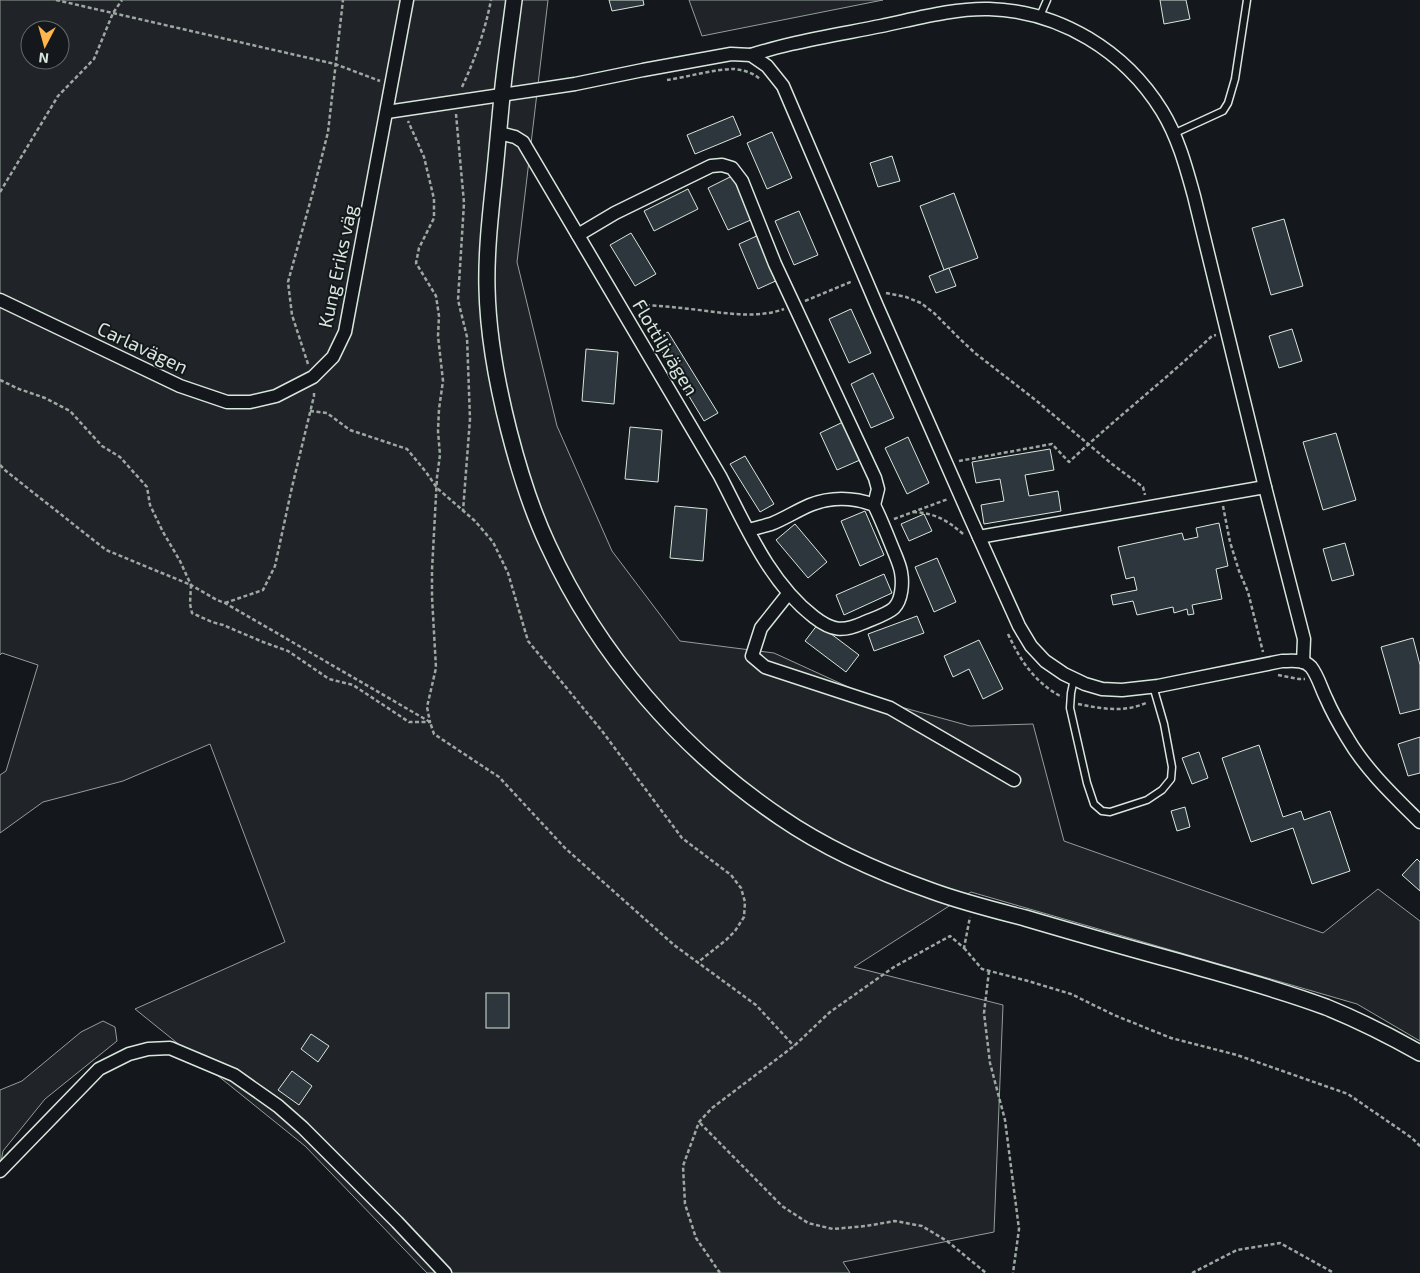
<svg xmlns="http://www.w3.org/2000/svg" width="1420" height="1273" font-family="'Exo 2',sans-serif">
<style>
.green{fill:#202428;stroke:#939e99;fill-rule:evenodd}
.building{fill:#2c363c;stroke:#d8e6dc}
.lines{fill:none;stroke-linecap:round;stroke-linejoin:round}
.service-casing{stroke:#d8e6dc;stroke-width:9}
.minor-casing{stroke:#d8e6dc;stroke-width:15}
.tertiary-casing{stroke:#d8e6dc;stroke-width:18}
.path{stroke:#9da8a2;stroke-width:2.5;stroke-dasharray:4 2.5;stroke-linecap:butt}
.service{stroke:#14181c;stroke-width:6}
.minor{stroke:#14181c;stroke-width:12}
.tertiary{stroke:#14181c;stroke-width:15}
.labels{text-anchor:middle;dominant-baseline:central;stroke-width:4;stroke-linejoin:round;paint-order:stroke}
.street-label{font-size:19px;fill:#d8e6dc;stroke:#14181c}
</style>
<rect width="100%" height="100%" fill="#14181c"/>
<!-- green -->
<g class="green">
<path d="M0,0h548l-31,262 40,164 55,125 68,90 94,12 105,48 91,25 63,-2 31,117 259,92 55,-44 42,32v120l-63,-37 -386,-112 -117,75 149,38 -9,227 -151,30 7,11h-423l-122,-127 -170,-137 150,-67 -75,-198 -87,37 -80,21 -43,31v-58l6,-4 32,-106 -36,-12 -2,2zM30,30h30v30h-30z"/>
<path d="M689,0h194l-181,36z"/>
<path d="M103,1021l12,6 2,14 -72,58 -42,52 -3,16v-77l22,-9 59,-49z"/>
</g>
<!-- building -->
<g class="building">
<path d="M609,0h34l1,5 -32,6z"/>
<path d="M1160,0h26l4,19 -26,5z"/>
<path d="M733,116l8,19 -46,19 -8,-19z"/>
<path d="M772,132l20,46 -25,11 -20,-46z"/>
<path d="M892,156l8,25 -22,6 -8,-24z"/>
<path d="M732,176l21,43 -25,11 -20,-42z"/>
<path d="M688,189l10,20 -44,22 -10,-20z"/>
<path d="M954,193l24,65 -34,12 -24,-64z"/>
<path d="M799,211l19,44 -24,10 -19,-44z"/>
<path d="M1284,219l19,67 -32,9 -19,-67z"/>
<path d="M631,233l25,41 -21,12 -25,-41z"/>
<path d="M761,234l19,45 -22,10 -19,-45z"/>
<path d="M949,268l7,18 -20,7 -7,-17z"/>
<path d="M851,309l20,44 -22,10 -20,-44z"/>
<path d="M1292,329l10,32 -23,7 -10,-32z"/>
<path d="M668,332l50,81 -14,8 -49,-81z"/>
<path d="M586,349l32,3 -4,52 -32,-3z"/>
<path d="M873,373l21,45 -23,10 -20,-44z"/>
<path d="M843,422l17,38 -23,10 -17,-37z"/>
<path d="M630,427l32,3 -4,52 -33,-3z"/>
<path d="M1336,433l20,67 -33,10 -20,-68z"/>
<path d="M908,437l21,46 -22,11 -22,-46z"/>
<path d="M1050,449l4,21 -29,5 4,21 29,-5 3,20 -77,13 -3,-19 23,-4 -4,-22 -24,4 -4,-21z"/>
<path d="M745,456l29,48 -14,8 -30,-48z"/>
<path d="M675,506l32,3 -4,52 -33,-3z"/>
<path d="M865,511l19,44 -24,11 -19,-45z"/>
<path d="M924,514l8,17 -23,10 -8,-17z"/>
<path d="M1219,523l9,43 -12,3 6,30 -30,6 2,9 -6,1 -1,-6 -13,4 -1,-6 -36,8 -4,-14 -20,4 -2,-10 26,-5 -3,-13 -8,2 -8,-32 64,-14 2,7 14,-3 -2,-9z"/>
<path d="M795,524l32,38 -19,16 -32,-38z"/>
<path d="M1345,543l9,32 -22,6 -9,-32z"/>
<path d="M937,558l19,44 -22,10 -19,-45z"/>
<path d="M884,574l8,19 -48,22 -8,-20z"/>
<path d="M917,616l7,17 -50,18 -6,-17z"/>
<path d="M818,624l41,31 -13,17 -41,-31z"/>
<path d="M1413,638l7,27v44l-20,5 -19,-67z"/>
<path d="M979,640l24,49 -20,10 -14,-30 -16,8 -9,-21z"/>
<path d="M1420,737v36l-12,3 -10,-32z"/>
<path d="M1259,745l24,72 18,-6 3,9 26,-9 20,60 -38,13 -19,-56 -42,14 -29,-84z"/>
<path d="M1199,752l9,26 -16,6 -10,-26z"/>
<path d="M1185,807l5,20 -13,4 -6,-20z"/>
<path d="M1417,859l3,3v29l-18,-16z"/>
<rect x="486" y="993" width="23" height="35"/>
<path d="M311,1034l18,12 -11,16 -17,-13z"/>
<path d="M292,1071l20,15 -13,19 -21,-15z"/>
</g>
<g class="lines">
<!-- service casing -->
<g class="service-casing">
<g id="service">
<path d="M1040,16l7,-16"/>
<path d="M1173,134l50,-23 5,-8 7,-24 12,-79"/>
<path d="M1074,679l-3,14 -1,15 17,75 7,21 8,7 8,1 37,-12 15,-10 9,-11 1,-12 -8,-43 -11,-38"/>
</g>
</g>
<!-- minor casing -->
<g class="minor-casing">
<g id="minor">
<path d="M751,55c13,-4 27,-8 40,-11 30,-7 60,-12 90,-18 34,-7 73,-18 108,-17 71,2 136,42 173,102 16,26 24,56 32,85l71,291 39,152 -1,23"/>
<path d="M387,112l188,-28 68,-14 88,-16 20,1 16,11 16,20 94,220 92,209 50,111 12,20 14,15 19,13 21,10 17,5 20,1 36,-4 124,-25c10,0 22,-2 29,6 7,9 10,21 15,31 6,14 14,28 22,41 18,31 47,58 72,83"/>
<path d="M499,133l16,4 8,5 197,334c26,50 49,106 94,141 18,14 29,15 49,6 9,-4 25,-9 31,-15 8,-8 9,-25 7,-36 -1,-6 -4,-13 -6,-18 -7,-17 -13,-33 -21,-49 -21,-8 -44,-8 -64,0 -14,6 -26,14 -39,19 -7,2 -15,4 -22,6"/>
<path d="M578,235l37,-22 96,-47 11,-1 10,3 10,13 33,83 100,214 3,11 -4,16"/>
<path d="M0,300l180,86 47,16h23l26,-6 37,-19 20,-20 12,-25 62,-332"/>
<path d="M979,537l286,-50"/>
<path d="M788,594l-27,34 -9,28 13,11 125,41 124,72"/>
<path d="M0,1171l99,-102 30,-15 19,-5 22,-1 64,27 44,31 25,22 94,94 48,51"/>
</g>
</g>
<!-- tertiary casing -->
<g class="tertiary-casing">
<path id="tertiary" d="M514,0c-4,32 -9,64 -12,96 -2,21 -4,43 -6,64 -4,43 -10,85 -9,128 1,49 10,96 22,143 10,39 22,78 39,114 50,109 133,205 232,272 45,31 101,56 152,74 30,11 62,19 93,27 51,15 103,30 155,44 48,14 98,27 146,45 32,13 64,29 94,46"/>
</g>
<!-- path -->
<g class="path">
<path d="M56,0l279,64 45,17"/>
<path d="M667,80c20,-3 48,-11 67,-11 10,1 19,4 26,10"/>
<path d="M462,87c13,-28 23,-56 29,-87"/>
<path d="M456,114l8,89 -6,97 9,37 3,82 -7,92"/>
<path d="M0,192l58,-96 36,-37 19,-46 9,-13"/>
<path d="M886,293l20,4 15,6 13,10 26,26 15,14 63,49 74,62 31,23 2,8"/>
<path d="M805,301l48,-20"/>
<path d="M633,305c25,0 49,3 74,6 26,3 52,7 77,-2"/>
<path d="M308,364l-16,-49 -4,-33 26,-94 14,-56 15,-132"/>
<path d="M0,380l19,9 26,9 25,13 32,35 18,11 27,30 3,18 13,27 17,29 11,24 26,15 8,3 205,119 4,12 65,43 66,71 109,97 82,60 38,41"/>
<path d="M310,411l17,2 23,17 57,19 19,23 11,16 38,33 18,21 15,31 20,68 74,90 80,107 49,37 10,13 4,14 -1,15 -9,14 -9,9 -29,23"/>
<path d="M959,461l93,-17 17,18c46,-43 96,-82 143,-126l4,-1"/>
<path d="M0,465l6,6 100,79 85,35 -1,19 2,9 20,9 11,3 40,17 25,9 41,28 24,6 56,37h21l-3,-15 9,-39 -4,-71v-27l5,-93 3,-22 -2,-24 1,-22 4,-28 -5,-45 1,-20 -3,-20 -20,-33 3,-15 15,-30v-19l-10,-42 -16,-36"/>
<path d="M1223,506l7,36 9,29 9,21 15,60"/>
<path d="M913,512c22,1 34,8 50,22"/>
<path d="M894,519l54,-20"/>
<path d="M225,603l38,-13 12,-24 17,-79 22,-91v-5"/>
<path d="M1008,634c12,26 27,49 54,63"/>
<path d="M1278,675l21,4h6"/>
<path d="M1078,704c25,5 47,9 70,-2"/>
<path d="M964,948l18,21 46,12 43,13 43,21 57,23 66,17 111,39 64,44 8,8"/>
<path d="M989,971l-5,42 6,50 15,57 14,109 -6,44"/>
<path d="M700,1123l82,83 26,17 25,6 33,-3 29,-5 27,5 25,15 39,32"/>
<path d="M720,1273l-24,-35 -11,-34 -2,-38 16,-44 13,-14 82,-62 36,-34 64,-45 56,-31 14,12 6,-31"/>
<path d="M1192,1273l45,-23 43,-7 54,30"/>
</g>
<!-- service -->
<use href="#service" class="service"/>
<!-- minor -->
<use href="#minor" class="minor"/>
<!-- tertiary -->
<use href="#tertiary" class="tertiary"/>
</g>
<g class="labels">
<!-- street labels -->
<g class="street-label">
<text transform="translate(337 266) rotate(-78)">Kung Eriks väg</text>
<text transform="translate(143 347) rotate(25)">Carlavägen</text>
<text transform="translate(666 347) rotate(59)">Flottiljvägen</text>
</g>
</g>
<!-- north arrow -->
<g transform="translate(45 45) rotate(186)"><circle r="24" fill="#14181c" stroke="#626a69"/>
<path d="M0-4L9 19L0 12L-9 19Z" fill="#ffb74d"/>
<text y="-8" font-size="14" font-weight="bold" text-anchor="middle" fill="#d8e6dc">N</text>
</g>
</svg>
